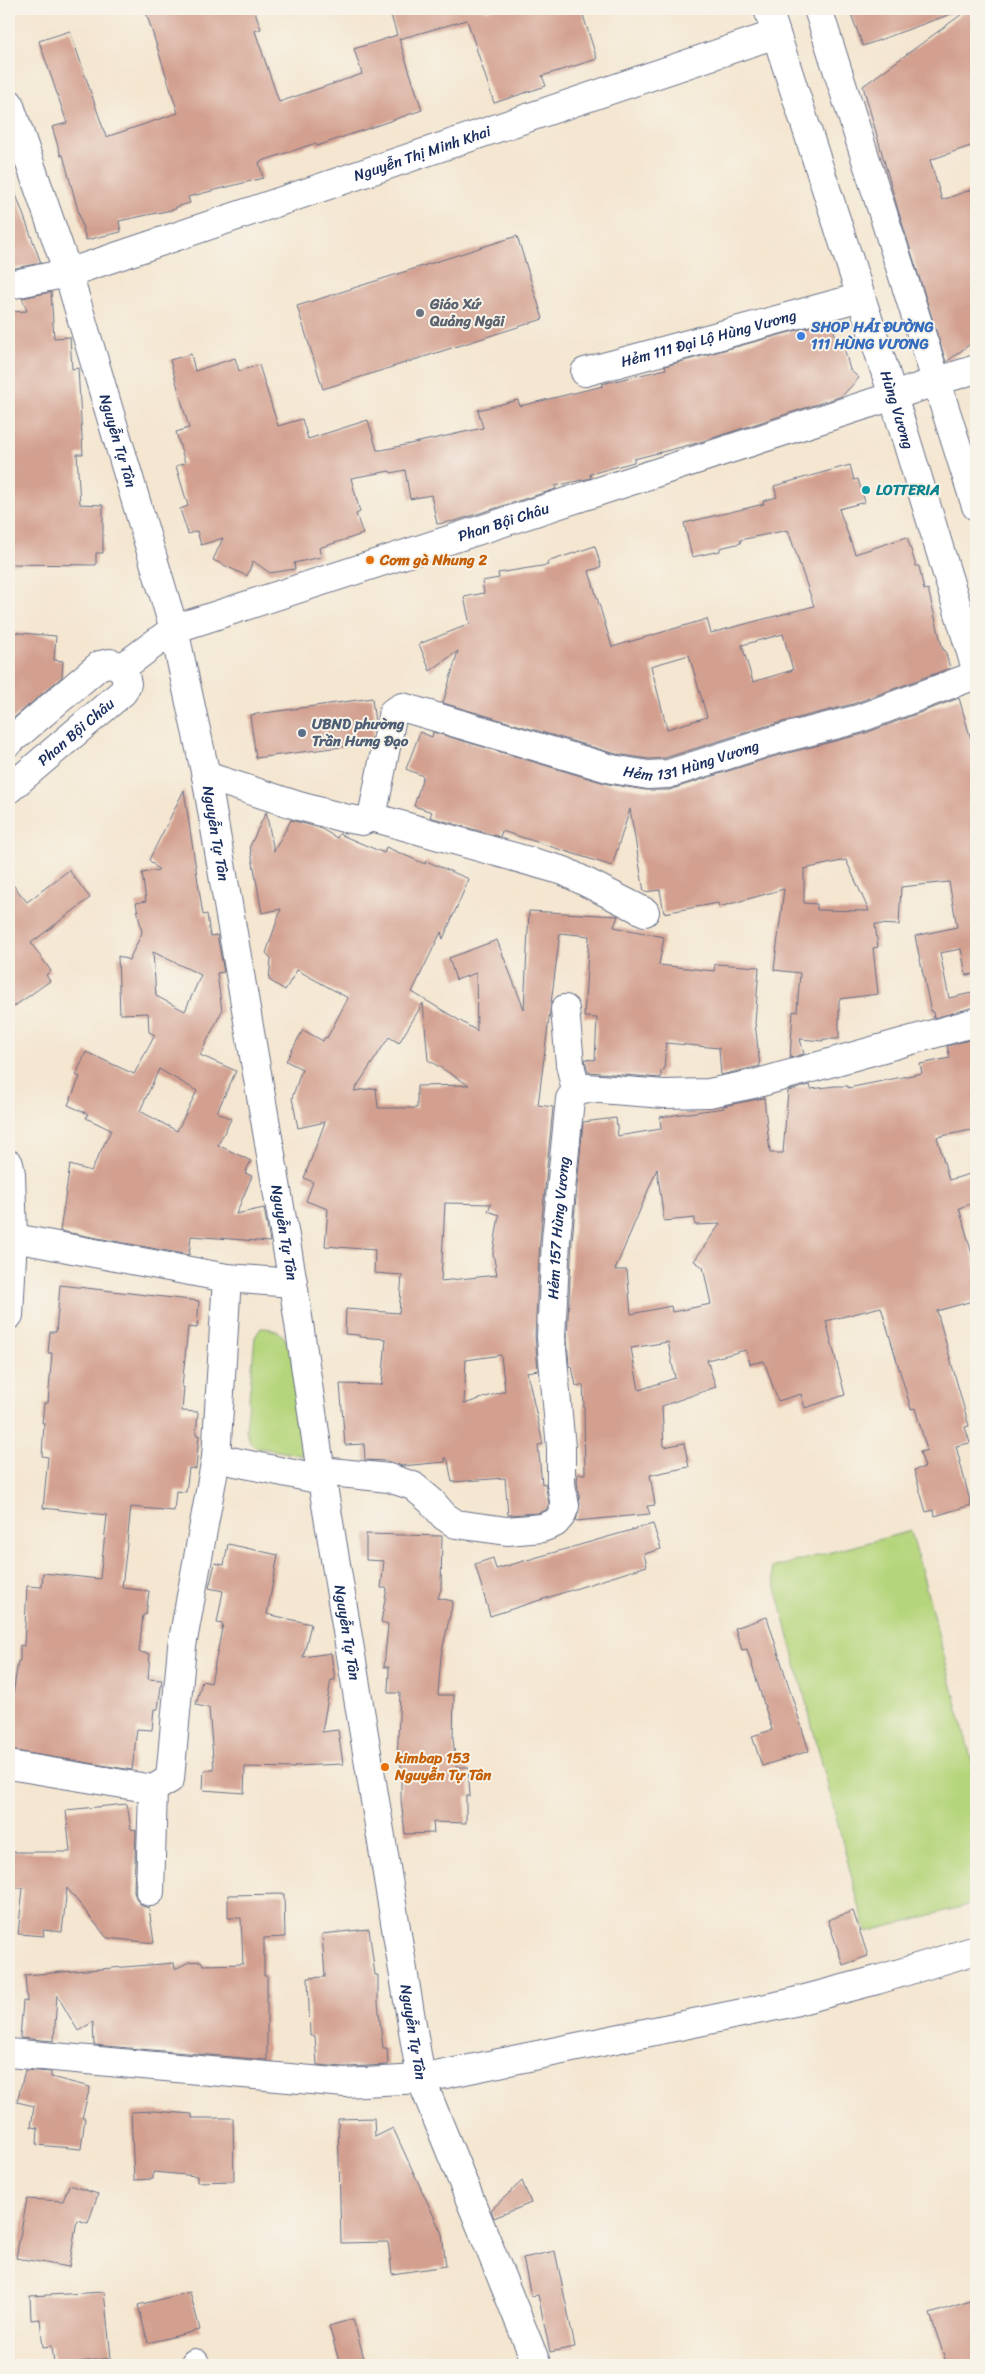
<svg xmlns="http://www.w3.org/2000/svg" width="985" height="2374" font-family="Sriracha,sans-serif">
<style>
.green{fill:#b5d57c;stroke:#68826d}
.building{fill:#d3a090;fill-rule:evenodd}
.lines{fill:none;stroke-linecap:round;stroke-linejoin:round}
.minor-casing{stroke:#676f86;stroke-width:30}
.major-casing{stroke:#676f86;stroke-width:30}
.minor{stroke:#fff;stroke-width:28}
.major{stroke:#fff;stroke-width:28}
.worship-dot{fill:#6b7280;stroke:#f7f3e8;stroke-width:2}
.shop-dot{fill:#3f7fe0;stroke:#f7f3e8;stroke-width:2}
.culture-dot{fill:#0f9aa8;stroke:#f7f3e8;stroke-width:2}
.food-dot{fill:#e8710a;stroke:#f7f3e8;stroke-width:2}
.service-dot{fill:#5c6f8a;stroke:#f7f3e8;stroke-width:2}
.labels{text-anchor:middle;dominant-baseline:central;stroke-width:4;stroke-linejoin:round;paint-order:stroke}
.street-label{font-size:15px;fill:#1b2f5e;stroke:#f7f3e8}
.worship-label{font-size:15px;font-weight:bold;fill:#5b616d;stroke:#f7f3e8;text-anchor:start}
.shop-label{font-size:15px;font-weight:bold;fill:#366cbe;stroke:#f7f3e8;text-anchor:start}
.culture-label{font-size:15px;font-weight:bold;fill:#0d838f;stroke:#f7f3e8;text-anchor:start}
.food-label{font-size:15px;font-weight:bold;fill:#c56008;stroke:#f7f3e8;text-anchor:start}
.service-label{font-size:15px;font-weight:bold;fill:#4e5e75;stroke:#f7f3e8;text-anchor:start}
</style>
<rect width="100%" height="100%" fill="#f7f3e8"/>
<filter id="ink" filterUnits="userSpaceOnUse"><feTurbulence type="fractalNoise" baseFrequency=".02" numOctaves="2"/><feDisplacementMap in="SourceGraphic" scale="10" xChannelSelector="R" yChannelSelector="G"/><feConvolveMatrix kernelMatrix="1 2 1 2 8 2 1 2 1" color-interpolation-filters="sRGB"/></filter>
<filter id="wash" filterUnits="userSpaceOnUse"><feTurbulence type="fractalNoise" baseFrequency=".0096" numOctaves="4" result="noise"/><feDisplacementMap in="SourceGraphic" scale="20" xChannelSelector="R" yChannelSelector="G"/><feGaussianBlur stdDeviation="1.12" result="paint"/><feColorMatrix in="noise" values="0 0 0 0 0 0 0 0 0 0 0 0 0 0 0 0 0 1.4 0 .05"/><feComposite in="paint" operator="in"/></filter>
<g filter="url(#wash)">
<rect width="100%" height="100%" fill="#f4e6d0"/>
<!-- green -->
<g class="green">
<path d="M261,1328c17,0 23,7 30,21l14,107 -49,-9 -6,-5 -4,-12 9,-93z"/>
<path d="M911,1531l65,246v126l-110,29 -95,-364z"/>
</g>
<g id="blocks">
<!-- building -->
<g class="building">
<path d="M145,9h109l7,20 -6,2 24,71 83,-28 -8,-25 43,-14 -8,-26h97v2l7,-2h88l16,50 -55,17 4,10 -52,17 -27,-83 -68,19 23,71 -105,36 -1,-3 -57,19 4,16 -75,19 2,6 -14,4v2l-57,12 2,11 -35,8 -23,-85 -2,1 -9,-29 15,-4 -28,-82 31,-10 36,106 72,-24z"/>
<path d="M849,9h110v2l-96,35z"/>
<path d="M969,9h7v135l-46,16 12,40 34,-12v152l-30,22 -48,-152 -35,-124z"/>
<path d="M11,181l30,82 -30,6 -2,-6v-81z"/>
<path d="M517,236l26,83 -220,70 -26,-83z"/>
<path d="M51,292l3,46 16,-1 2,32 6,-1 5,86h-6l3,50 23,1v48h-7v12l-87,-1v-252l18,-1 -5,-13z"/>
<path d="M831,321l6,20 5,-1 8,30 9,8 -17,18 -145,47 -63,16v3l-44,12 1,4 -36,8 1,3 -101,32 -18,3 -6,-29 -21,4 -5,-29 -14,3 -1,-2 -39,7 9,34 -4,2 7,20 -44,14 2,9 -27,6 1,6 -25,4 -17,-12 -6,15 -34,-16 10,-22 -22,7 -4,-14 -9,3 -8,-25 8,-3 -12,-40 9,-3 -9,-31 13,-4 -19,-68 21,-6 4,17 40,-13 4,13 20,-6 19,61 24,-7 6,20 60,-19 9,30h5l101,-22 -5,-18 40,-10 2,6 83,-20 -1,-2 64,-15 -1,-3z"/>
<path d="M850,465l4,15 4,-1 7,23 -26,7 16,45 52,-17 9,29h3l5,24 4,-1 15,61h2l5,18 -97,36 -90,23 -98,31 -16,1 -33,-5 -173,-51 15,-52 -28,20 -11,-27 51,-20 -6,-27 20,-4 -2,-12 17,-3 -1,-5 50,-8 -1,-3 48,-16 6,21 -12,4 23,76 95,-28 4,14 103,-27 -26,-76 -48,10 1,3 -21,5v3l-28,6 -8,-34 80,-19 -1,-3 14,-4 -3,-11zM783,634l10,36 -40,12 -11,-37zM689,655l18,62 -40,12 -16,-63z"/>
<path d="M9,632l47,4 -2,24 9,1 -1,16 -53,45z"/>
<path d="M372,698l3,25 -4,20 -115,15 -6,-43z"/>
<path d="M959,698l17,59v217l-10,1 -5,-26 -21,4 9,45 27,-6v15l-42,11 -1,-6h-2l-16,-76 42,-9 -8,-45 -48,5 -2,38 -24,-1 3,23 -5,1 5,46 -39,5v40h-16v2l-23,-2 4,15 -14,4 3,-47 4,1 3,-39 -26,-3 10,-81 -65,18 -1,-4 -54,10 -4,-23 -16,2 -14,-83 -18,57 -110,-35 -2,6 -70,-20 2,-5 -18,-6 9,-30 -17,-7 14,-37 12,5 1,-5 175,52 38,6h23l103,-33 91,-23zM846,860l23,51 -52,-1v-6l-13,-1v-34z"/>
<path d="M184,790l19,125 4,-1 3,22 7,-1 7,37 -7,1 5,38 -22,44 36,16 -19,41 14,7 -13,26 33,16 -6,12 7,3 -16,38 28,-6 6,34 -79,-6 -2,19 -129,-24 10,-66 21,6 20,-41 -25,-12 2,-4 -20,-9 12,-28 -4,-2 10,-23 48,22 21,-39 -6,-3 -1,-19 -28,1 -2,-58 11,4 13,-27 -6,-30 10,-2 -4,-28 17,-3 -10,-10zM153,952l48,23 -16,36 -29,-15zM159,1069l38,22 -20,40 -37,-20z"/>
<path d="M266,812l8,39 17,-31 29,8 17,10 2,-4 45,19 2,-6 39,17 1,-3 43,18 -26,60 -2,-7 -29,60 65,39 -1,-58 -20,7 -7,-22 48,-18 27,69 5,-98 89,5 -4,11 50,10 -5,28 55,6 1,-7 44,3 -4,56 5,43 -39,9 -2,-27 -53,-5 -2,27 -3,1v7l-73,-6 -3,-13 10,1 2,-42 -13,-1 5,-81 -29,-3 -22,172 15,2 -13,132 -5,97 3,34 -11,2 16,72 -5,1 4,39 3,-1 4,21 -3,6 -8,3 -30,2 -3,-37 -53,4 -4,-21 -3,-4v5l-43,4 -15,-5 -22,-1 -1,-16 -19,1 -5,-61 42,1 4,-46 -27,-2v-2l-14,-1 1,-25 53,4 3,-38 -28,-2 1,-23 -50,-4 3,-37 -22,-8 7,-19 -9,-4 21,-56 -27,6 -6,-30 10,-29 -16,-8 17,-31 20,11 2,-4 2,1 21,-40 -51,-28 -12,20 -16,-10 2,-22 -5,-5 15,-44 -19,4 -12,-67zM423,1003l5,57 41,25 -52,1v22h-39l-2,-20 -22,3 35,-54 10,6zM445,1203l46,1 -3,7 11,4 -6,38 4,22 -56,6zM501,1355l4,36 -41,13 2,-44z"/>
<path d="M69,870l21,28 -59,45 20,28 -5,4 4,6 -41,29v-130l18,22z"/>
<path d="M976,1038v91l-39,8 12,43 21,-6 6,22v6l-17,6 17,60v32l-39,11 32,115 -4,1 5,16 -14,3 15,59 -36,11 -1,-6 -8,2 -12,-42 11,-3 -5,-15 7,-2 -12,-42 -4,1 -30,-102 -55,14 19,74 -40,13 -4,-14 -23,7 -14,-40 -14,3 -4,-14 -39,10 9,27 -54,19 2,41 20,-4 5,24 -39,8 5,30 -8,1 3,8 -74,7 4,-17 -3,-23 1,-7h7l-1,-66 -1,-23 -7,1 -4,-20 -3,1 -2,-30 5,-96 11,-119 33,-4 2,18 43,-7 -1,-12 64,-9 -1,-2 41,-8 6,55h13l5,-62 22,-6 1,4 24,-3h13v2l74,-15 -2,-9 30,-6 -3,-12zM657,1169l7,52 31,-3v7l25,-1 -26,37 9,6 8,37 -39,8 -1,-6 -40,8 -4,-44h-12zM668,1342l7,36 -36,12 -8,-42z"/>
<path d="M60,1285l139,16 -2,27 -9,-1 -6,60h2l-2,24 16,1 -2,23h3l-3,34 -7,-1 -3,24 -10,-1 -2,20 -43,-4 -9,81 27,3 -3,24h-3l-4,37 11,2 -2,25 14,1 -4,29h-4l-2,21 -15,-1 -5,41 -123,-20v-28l9,-61h2v-16l4,1 3,-60 15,1 1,-14 57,6 7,-64 -64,-7 5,-51 -6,-1 2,-33h-2l2,-20h4l4,-50h-4l2,-21h6z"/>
<path d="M653,1524l8,25 -17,5 3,12 -157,50 -15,-52 18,-6 3,11z"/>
<path d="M366,1534l76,2 -1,53 -3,9 15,3 -12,55 -3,39h16l-1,43 3,29h12l2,29h-4v27l-33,-1 1,11 -29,1 -4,-34v-38h-4l3,-69h-12l1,-26h-5l4,-43 -7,-2 6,-34h-6l3,-27 -18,-1z"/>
<path d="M228,1544l50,11 -11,59 44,10 -8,33 28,-4 4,27h-4l-9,52 16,-2 5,34 -48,2 -1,2 -49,-1 -1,26 -41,-3 1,-20h10l-5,-62 -13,-3 6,-24 9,2 12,-59 -6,-1 6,-32 -14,-3 6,-25 9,2z"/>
<path d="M767,1617l42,134 -47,15 -10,-30 20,-6 -25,-81 -5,1 -7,-22z"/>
<path d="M127,1804l4,25 5,1 -2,62 3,8 5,6 7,2 5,35 -47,-5 -40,-50 -5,44 -19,-2 1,6 -26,-2 5,-46h-14v-36h61l-4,-42z"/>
<path d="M284,1894l1,43 -21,1v38h3v84l-173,-15 -1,-23 -15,9 -21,-36 -3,46 -34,-3 3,-37 4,1 -2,-27 149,-12 1,6 14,-7 12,-1 2,4 40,-1 -2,-46h-13v-23z"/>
<path d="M853,1911l15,45 -25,9 -15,-45z"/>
<path d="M369,1929l6,46h3v28l5,45h4l1,17 -43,2 -28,-2 -2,-29h-5l-2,-58 17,-1 -3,-43z"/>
<path d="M25,2070l26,2v5l39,10 -8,31h3l-4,31 -44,-4 1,-17 -7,-1 3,-21 -17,-4z"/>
<path d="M154,2111l38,3v4h41l1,63 -37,1v-6l-44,-4v7l-19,1 -3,-68z"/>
<path d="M374,2118l1,19 18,-9 49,106 4,32 -54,8 -4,-32 -47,1 -3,-124z"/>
<path d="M522,2181l9,22 -37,15 -3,-8z"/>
<path d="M69,2185l29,9 -10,29 -11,-3 -8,47 -53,-9 11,-59 36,2z"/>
<path d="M555,2251l20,96 -25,5 -12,-57 -7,1 -8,-38z"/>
<path d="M104,2292l7,66 -57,7 -2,-19 -9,1 -3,-28 -9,1 -1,-24z"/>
<path d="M190,2292l10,38 -52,13 -10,-38z"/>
<path d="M976,2299v66h-29l-17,-51z"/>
<path d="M353,2319l13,46h-26l-11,-39z"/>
</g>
</g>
</g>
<g filter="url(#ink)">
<use href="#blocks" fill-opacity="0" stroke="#676f86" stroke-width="1"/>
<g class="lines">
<!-- minor casing -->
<g class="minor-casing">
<g id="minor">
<path id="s1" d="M9,103l59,170 106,356 32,147 87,507 29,197 99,599 116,286"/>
<path id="s2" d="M9,285l59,-12 708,-239"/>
<path id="s3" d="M585,372l276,-75"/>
<path d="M938,381l38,-12"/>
<path id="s4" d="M123,667l51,-38 719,-233"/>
<path d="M9,742l91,-77 10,-2 13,4"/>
<path d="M206,776l93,30 45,12 18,3 10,-4 192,54 81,41"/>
<path id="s5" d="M9,789l114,-97 4,-8 -4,-17"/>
<path id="s6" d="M372,817l21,-105 9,-5 210,62 36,6 20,-1 100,-32 90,-23 118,-44"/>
<path d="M565,1009l5,55 6,27"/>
<path d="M9,1164l2,10 2,63 -4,78"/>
<path d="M9,1237l218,41 66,5"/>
<path d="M216,1458l106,22"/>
<path id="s7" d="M321,1471l68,7 24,8 18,15 13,15 12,8 51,7 35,-3 13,-5 6,-7 4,-10 -4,-22v-36l-10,-111 5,-97 14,-141 6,-8 11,-3 77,6 45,-1 49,-10 218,-61"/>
<path d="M9,1765l144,24 17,-10 12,-133 34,-188 11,-180"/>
<path d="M150,1892l3,-103"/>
<path d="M9,2053l336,30 76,-4 365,-75 91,-24 99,-30"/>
<path d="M194,2365l1,-2"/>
</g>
</g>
<!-- major casing -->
<g class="major-casing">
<g id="major">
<path id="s8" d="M768,9l125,387 83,273"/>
<path d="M818,9l158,497"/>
<path d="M893,396l45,-15"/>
</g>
</g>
<!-- minor -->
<use href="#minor" class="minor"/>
<!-- major -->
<use href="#major" class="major"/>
</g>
</g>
<!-- markers -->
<circle class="worship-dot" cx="420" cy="313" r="5"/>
<circle class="shop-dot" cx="801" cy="336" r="5"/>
<circle class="culture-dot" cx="866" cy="490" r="5"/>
<g class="food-dot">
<circle cx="370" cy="560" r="5"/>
<circle cx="385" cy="1767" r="5"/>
</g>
<circle class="service-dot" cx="302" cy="733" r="5"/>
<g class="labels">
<!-- street labels -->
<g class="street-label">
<text stroke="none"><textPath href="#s2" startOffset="434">Nguyễn Thị Minh Khai</textPath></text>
<text stroke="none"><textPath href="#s3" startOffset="128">Hẻm 111 Đại Lộ Hùng Vương</textPath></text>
<text stroke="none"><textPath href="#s8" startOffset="421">Hùng Vương</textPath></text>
<text stroke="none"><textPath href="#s1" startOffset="355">Nguyễn Tự Tân</textPath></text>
<text stroke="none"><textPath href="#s4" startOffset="410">Phan Bội Châu</textPath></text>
<text stroke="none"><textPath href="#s5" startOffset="88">Phan Bội Châu</textPath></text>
<text stroke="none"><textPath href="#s6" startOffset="418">Hẻm 131 Hùng Vương</textPath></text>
<text stroke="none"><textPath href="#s1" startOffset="760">Nguyễn Tự Tân</textPath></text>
<text stroke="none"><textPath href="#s7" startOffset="551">Hẻm 157 Hùng Vương</textPath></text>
<text stroke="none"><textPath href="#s1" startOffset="1165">Nguyễn Tự Tân</textPath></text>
<text stroke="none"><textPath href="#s1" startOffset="1570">Nguyễn Tự Tân</textPath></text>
<text stroke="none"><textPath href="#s1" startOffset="1975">Nguyễn Tự Tân</textPath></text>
</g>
<!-- worship labels -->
<g class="worship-label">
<text x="430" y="304">Giáo Xứ<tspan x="430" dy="17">Quảng Ngãi</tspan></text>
</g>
<!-- shop labels -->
<g class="shop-label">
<text x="811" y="327">SHOP HẢI ĐƯỜNG<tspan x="811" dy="17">111 HÙNG VƯƠNG</tspan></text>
</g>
<!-- culture labels -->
<g class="culture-label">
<text x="876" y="490">LOTTERIA</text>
</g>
<!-- food labels -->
<g class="food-label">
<text x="380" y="560">Cơm gà Nhung 2</text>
<text x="395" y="1758">kimbap 153<tspan x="395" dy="17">Nguyễn Tự Tân</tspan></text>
</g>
<!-- service labels -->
<g class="service-label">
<text x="312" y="724">UBND phường<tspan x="312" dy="17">Trần Hưng Đạo</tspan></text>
</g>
</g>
<!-- margin -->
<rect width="985" height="2374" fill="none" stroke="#f7f3e8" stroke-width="30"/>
</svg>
